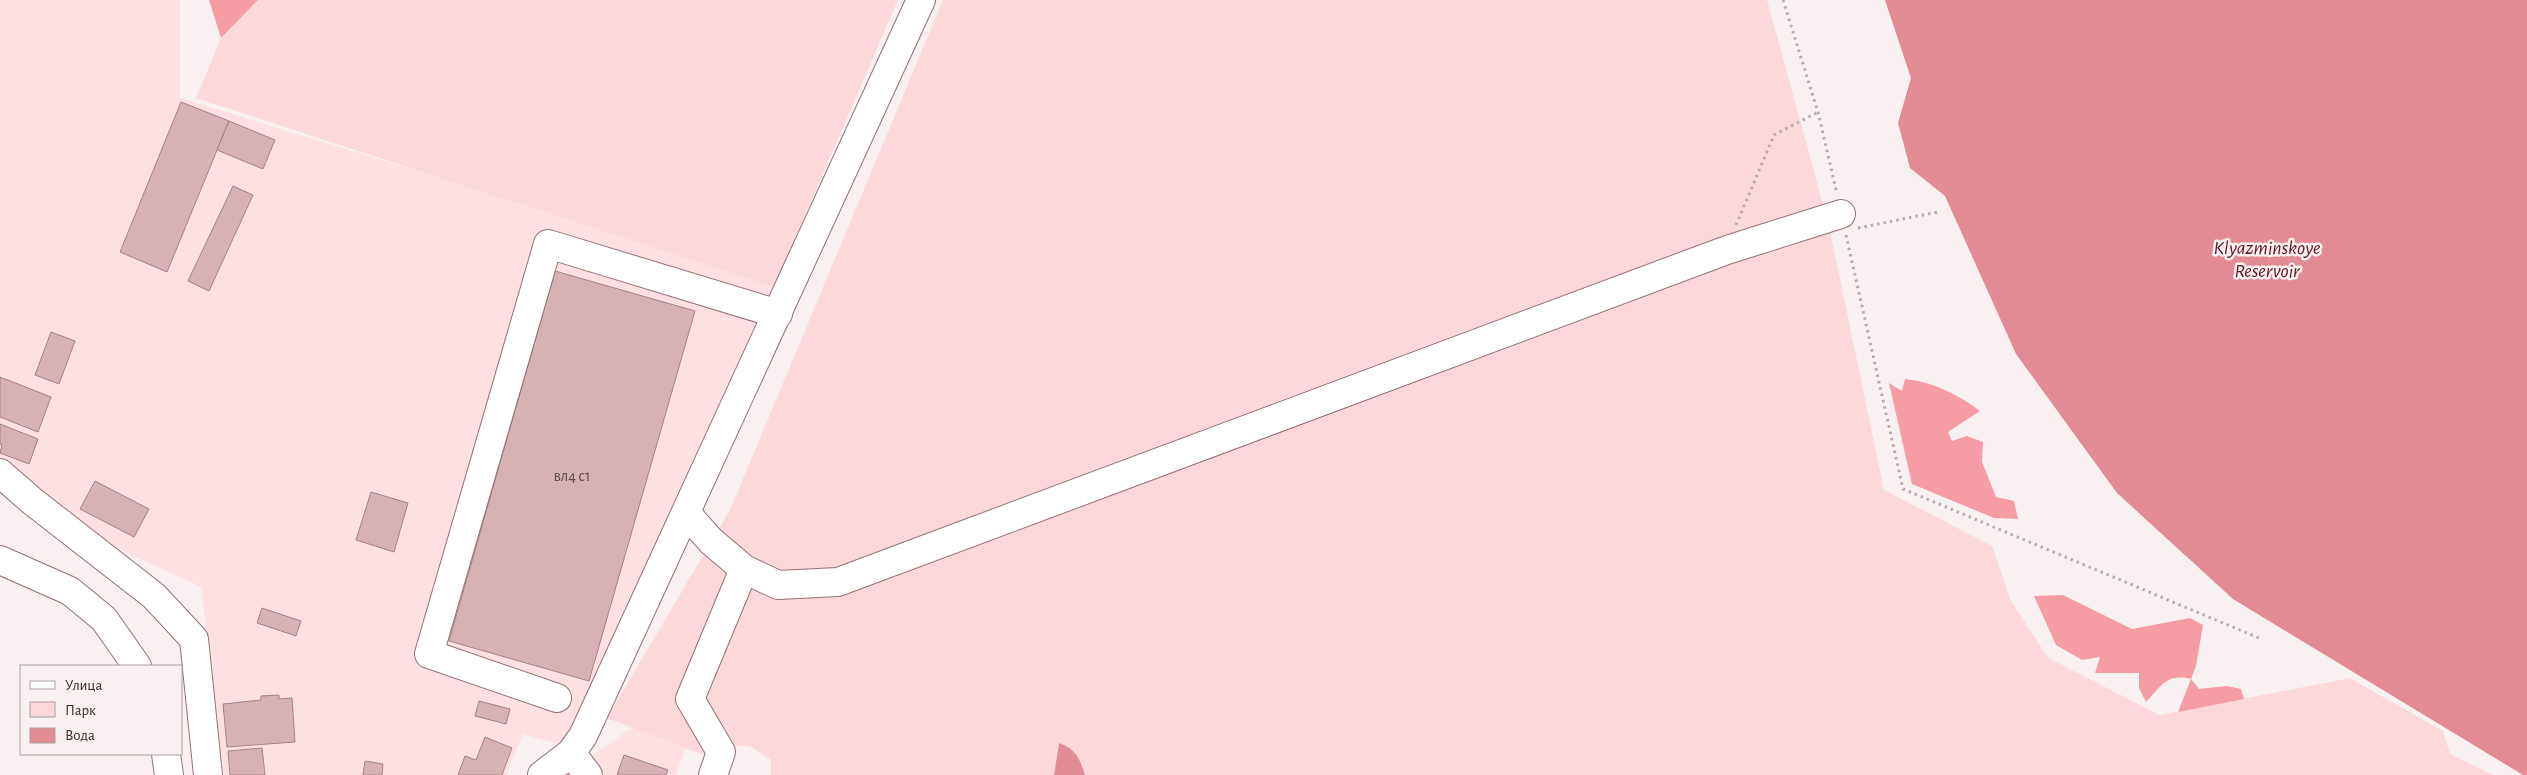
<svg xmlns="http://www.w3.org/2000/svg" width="2527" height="775" font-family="'Alegreya Sans',sans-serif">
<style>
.built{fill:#fee0e2}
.green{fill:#fcd8db}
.forest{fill:#f59ca5}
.water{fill:#e38b95}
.building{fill:#d7b1b3;stroke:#a58184}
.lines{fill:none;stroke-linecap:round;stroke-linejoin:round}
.minor-casing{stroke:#937073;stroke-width:30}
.path{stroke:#b7acad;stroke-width:3;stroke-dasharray:2.5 4;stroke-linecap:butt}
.minor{stroke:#fff;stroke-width:28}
.labels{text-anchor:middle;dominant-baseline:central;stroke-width:5;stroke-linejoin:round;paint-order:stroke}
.number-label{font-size:16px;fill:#5e4a4b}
.water-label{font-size:20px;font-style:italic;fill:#621425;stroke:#f9f1f1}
</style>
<rect width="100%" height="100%" fill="#f9f1f1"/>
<!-- built -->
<g class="built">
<path d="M0,0h180v98l300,92 294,97 -206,460 -45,-13 -17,41h-282l-23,-188 -66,-30 -135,-73z"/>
<path d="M632,727l54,20 -10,28h-111z"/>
</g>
<!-- green -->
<g class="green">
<path d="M258,0h640l-124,287 -578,-189 25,-60z"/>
<path d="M943,0h824l62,226 55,264 108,56 19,55 37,57 112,57 190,-37 93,53 7,23 43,21h-1408c-5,-16 -9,-26 -26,-32l-5,32h-283v-15l-22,-14h-11l-34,9 -97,-37 123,-208z"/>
</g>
<!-- forest -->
<g class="forest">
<path d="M209,0h49l-37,38z"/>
<path d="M1905,379c29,3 52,15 75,32l-32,21 4,9 15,-5 16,6 -1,20 14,35 18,4 4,18 -24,-1 -82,-34 -23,-101 13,8z"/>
<path d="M2063,595l69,34 58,-11 13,7 -7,41 -5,13 8,10 28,-3 14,3 3,10 -66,13 13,-33c-24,-6 -30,7 -45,23l-7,-14v-15h-44l5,-16 -18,3 -26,-15 -22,-49z"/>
</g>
<!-- water -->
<g class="water">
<path d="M1885,0h642v775h-4l-290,-176 -116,-106 -101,-139 -71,-158 -35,-28 -12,-45 13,-45z"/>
<path d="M1059,743c17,6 21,16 26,32h-31z"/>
</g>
<!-- building -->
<g class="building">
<path d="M181,102l48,19 -62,151 -47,-20z"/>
<path d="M229,121l46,19 -12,29 -46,-19z"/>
<path d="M233,186l20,9 -44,96 -21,-10z"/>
<path d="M555,271l140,40 -106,370 -140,-40z"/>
<path d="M51,332l24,9 -16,43 -24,-9z"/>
<path d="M0,377l51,20 -13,35 -38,-15z"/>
<path d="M0,424l38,15 -9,25 -29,-11 2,-8 -2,-1z"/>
<path d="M95,481l54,28 -15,28 -54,-28z"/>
<path d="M371,492l37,11 -14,49 -38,-12z"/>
<path d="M262,608l39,13 -5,15 -39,-13z"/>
<path d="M279,695v4l13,-1 3,44 -68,5 -4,-43 38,-4v-4z"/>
<path d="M479,701l31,8 -4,15 -31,-8z"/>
<path d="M485,737l27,11 -10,27h-44l7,-19 11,4z"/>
<path d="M262,748l3,27h-35l-2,-24z"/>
<path d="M624,755l44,15 -2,5h-49z"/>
<path d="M365,761l18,3 -1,11h-19z"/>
</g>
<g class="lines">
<!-- minor casing -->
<g class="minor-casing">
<g id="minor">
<path d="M0,473l32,28 122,95 40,43 14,136"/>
<path d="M686,513l25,28 33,28 34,16 60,-3 889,-332 114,-36"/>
<path d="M0,560l70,31 34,28 33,47"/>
<path d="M557,698l-128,-44 119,-410 230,70"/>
<path d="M571,753l17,22"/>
<path d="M166,754l3,21"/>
<path d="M542,775l29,-22 12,-17 338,-736"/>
<path d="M713,775l8,-23 -31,-53 54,-130"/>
</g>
</g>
<!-- path -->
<g class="path">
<path d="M1783,0l35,112 19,82"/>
<path d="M1736,225l38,-90 44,-23"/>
<path d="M1858,228l80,-16"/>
<path d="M1846,235l57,254 356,149"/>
</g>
<!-- minor -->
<use href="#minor" class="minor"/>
</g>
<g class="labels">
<!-- number labels -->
<g class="number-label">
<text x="572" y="476">вл4 с1</text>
</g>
<!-- water labels -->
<g class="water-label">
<text x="2267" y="248">Klyazminskoye<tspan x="2267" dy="23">Reservoir</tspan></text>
</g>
</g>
<!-- legend -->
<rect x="20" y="665" width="162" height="90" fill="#f9f1f1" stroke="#aba0a1"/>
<rect x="30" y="681" width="25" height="8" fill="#ffffff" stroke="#aba0a1"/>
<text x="65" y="690" font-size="15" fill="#362728">Улица</text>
<rect x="30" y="702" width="25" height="15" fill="#fcd8db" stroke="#aba0a1"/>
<text x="65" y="715" font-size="15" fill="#362728">Парк</text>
<rect x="30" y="728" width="25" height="15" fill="#e38b95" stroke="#aba0a1"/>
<text x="65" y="740" font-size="15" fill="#362728">Вода</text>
</svg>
